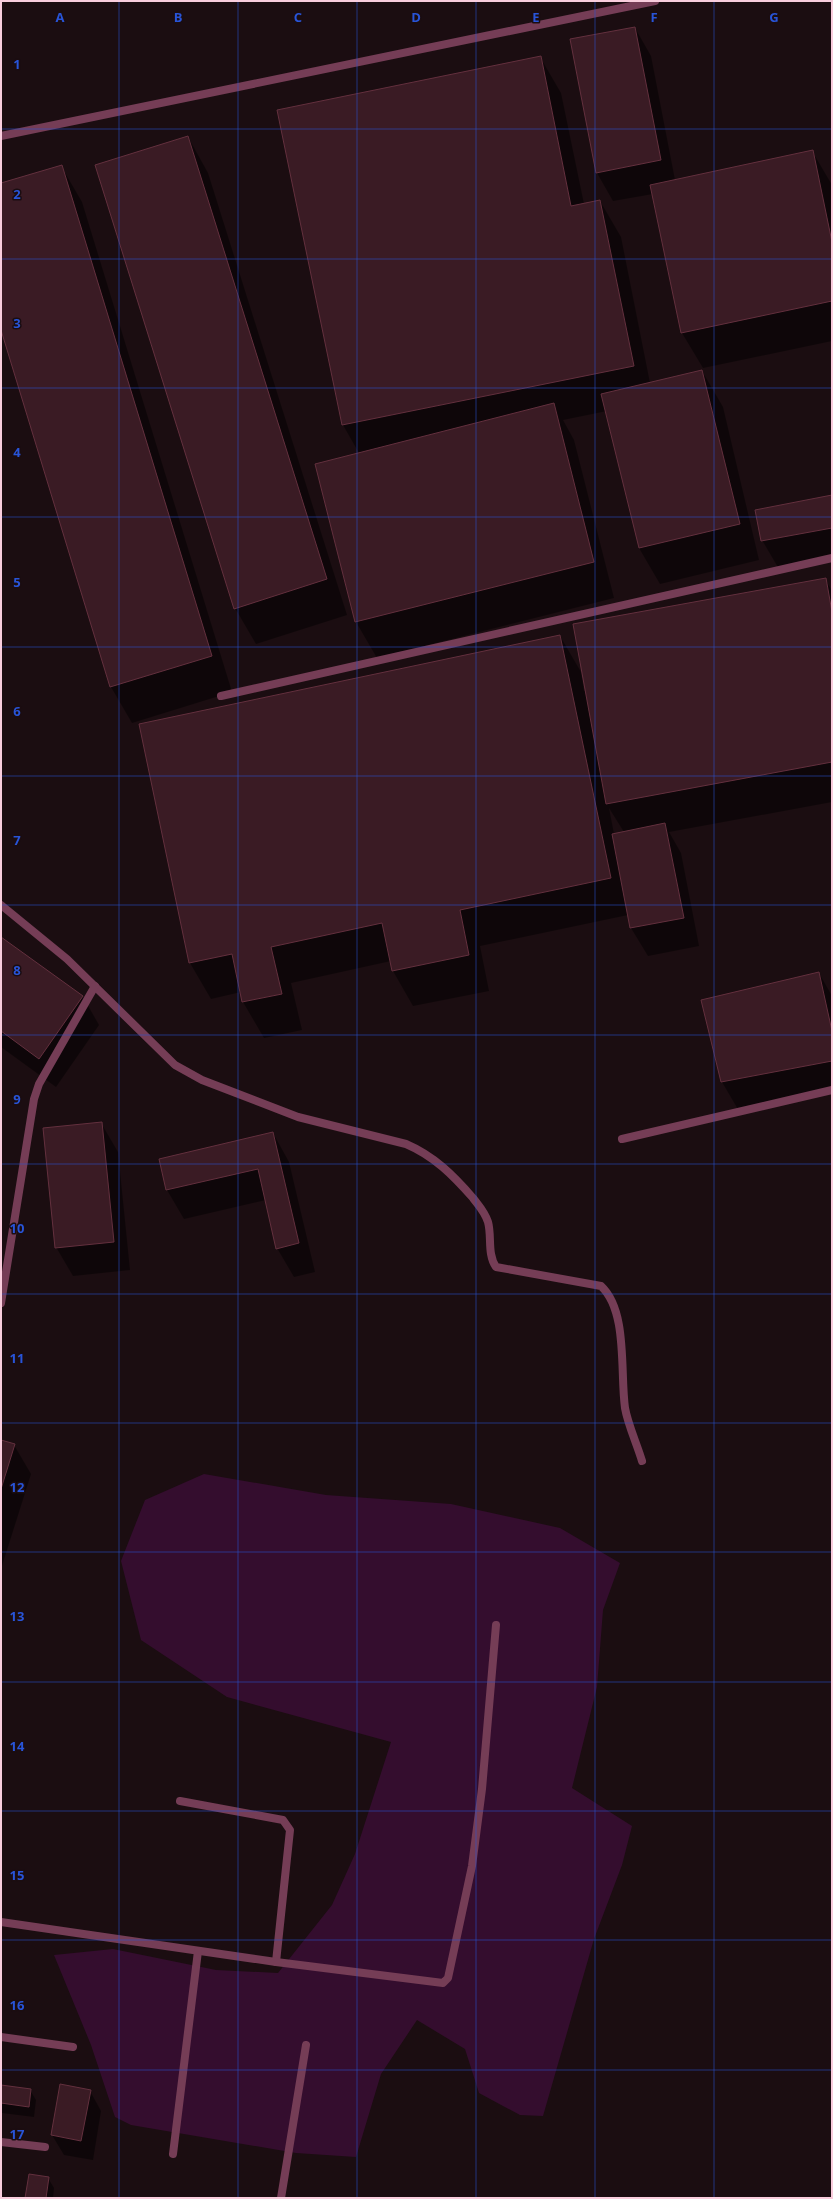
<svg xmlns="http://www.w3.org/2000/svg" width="833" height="2199" font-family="'Open Sans',sans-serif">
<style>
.water{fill:#340d2e}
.shadow{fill:#0007;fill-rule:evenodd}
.building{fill:#3a1b24;stroke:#63303e}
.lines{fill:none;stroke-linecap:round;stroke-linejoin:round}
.service{stroke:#753d56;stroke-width:8}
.minor{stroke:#753d56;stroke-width:8}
.grid{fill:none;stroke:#2854d8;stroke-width:1;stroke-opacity:0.55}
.grid-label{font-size:13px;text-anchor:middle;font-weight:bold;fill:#2854d8;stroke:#1b0d11;stroke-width:3;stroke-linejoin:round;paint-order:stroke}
</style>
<rect width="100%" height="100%" fill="#1b0d11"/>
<!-- water -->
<path class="water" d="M204,1474l122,21 125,9 109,24 60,35 -17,47 -6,77 -25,101 60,38 -10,39 -28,74 -51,177 -23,-1 -41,-22 -14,-44 -48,-29 -36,54 -25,83 -60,-4 -165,-28 -16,-8 -24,-72 -37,-90 59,-6 103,21 62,3 54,-68 23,-51 36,-112 -164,-45 -86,-57 -20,-79 24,-61z"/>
<!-- shadow -->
<g class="shadow">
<path d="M635,28l16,28 24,124 137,-29 20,34v156l-129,27 -21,-35 -29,-139 -40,7 -16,-28z"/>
<path d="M540,57l21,36 23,111 16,-3 21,36 29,146 52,-12 21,36 36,153 -99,24 -21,-36 -32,-137 -44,9 11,20 40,158 -237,60 -21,-36 -39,-158 42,-11 -16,-28 -65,-315z"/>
<path d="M188,137l20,36 139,442 -91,29 -21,-36z"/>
<path d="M61,166l21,36 150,490 -100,31 -21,-36 -110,-360v-143z"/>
<path d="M832,496v63l-53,10 -17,-29z"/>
<path d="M825,579l7,12v211l-163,30 12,21 18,93 -51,10 -17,-28 -3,-13 -148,31 9,45 -76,15 -20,-35 -2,-10 -100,22 11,47 -38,8 -21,-36 -2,-10 -30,7 -21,-36 370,-327 21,36 3,19h2zM609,808l15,24 -10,2z"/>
<path d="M1,939l82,58 16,28 -43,62 -55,-40z"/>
<path d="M819,973l13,23v97l-93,18 -17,-29 -19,-81z"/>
<path d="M101,1123l17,29 12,118 -57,6 -17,-29z"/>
<path d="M273,1133l16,29 26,110 -21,5 -17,-29 -11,-48 -82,19 -17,-29 -7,-30z"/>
<path d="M1,1441l13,4 17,29 -30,95z"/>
<path d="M1,2086l29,4 6,10 -2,17 -32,-4z"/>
<path d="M90,2091l11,20 -8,49 -29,-5 -12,-20z"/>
<path d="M48,2178l6,10 -1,10h-27z"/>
</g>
<!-- building -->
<g class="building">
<path d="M635,27l26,133 -65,13 -26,-134z"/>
<path d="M541,56l30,150 29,-6 34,166 -292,59 -65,-315z"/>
<path d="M188,136l139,443 -93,30 -139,-444z"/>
<path d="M813,150l19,92v59l-151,32 -31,-148z"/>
<path d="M62,165l150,491 -102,31 -109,-357v-147z"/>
<path d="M702,370l38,154 -101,24 -38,-154z"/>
<path d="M554,403l40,159 -239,60 -40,-158z"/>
<path d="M832,495v33l-71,13 -6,-31z"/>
<path d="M826,578l6,34v150l-226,42 -33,-180z"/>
<path d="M560,635l51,243 -151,32 9,45 -77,16 -10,-48 -111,24 11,47 -40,8 -10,-48 -43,9 -50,-239z"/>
<path d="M665,823l19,95 -54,10 -18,-94z"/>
<path d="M1,937l82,59 -44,63 -38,-28z"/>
<path d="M819,972l13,59v30l-111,21 -20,-82z"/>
<path d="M102,1122l12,120 -59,6 -12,-120z"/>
<path d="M273,1132l26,111 -23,6 -18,-80 -92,21 -7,-31z"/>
<path d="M1,1440l14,4 -14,45z"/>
<path d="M60,2084l31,6 -10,51 -30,-6z"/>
<path d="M1,2085l30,4 -2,18 -28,-4z"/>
<path d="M29,2174l20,3 -3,21h-21z"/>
</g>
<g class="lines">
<!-- service -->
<path class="service" d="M221,696l611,-138"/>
<!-- minor -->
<g class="minor">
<path d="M1,136l654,-135"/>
<path d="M1,905l66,54 108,106 27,15 96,37 108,27c28,12 47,31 67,54 6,8 12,14 15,24 4,14 -1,32 8,45l105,19c27,25 19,86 24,122 3,17 12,36 17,53"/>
<path d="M622,1139l210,-49"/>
<path d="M1,1303l33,-204 5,-15 56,-98"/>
<path d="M180,1801l103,19 7,10 -14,132"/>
<path d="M1,1922l275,40 167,21 5,-5 24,-112 10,-77 14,-164"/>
<path d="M1,2037l72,10"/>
<path d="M1,2142l44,5"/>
<path d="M173,2154l25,-203"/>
<path d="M281,2198l25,-153"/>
</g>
</g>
<!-- grid -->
<path class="grid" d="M119,1v2197M238,1v2197M357,1v2197M476,1v2197M595,1v2197M714,1v2197M1,129h831M1,259h831M1,388h831M1,517h831M1,647h831M1,776h831M1,905h831M1,1035h831M1,1164h831M1,1294h831M1,1423h831M1,1552h831M1,1682h831M1,1811h831M1,1940h831M1,2070h831"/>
<g class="grid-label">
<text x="60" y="22">A</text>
<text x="178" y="22">B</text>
<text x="298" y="22">C</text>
<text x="416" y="22">D</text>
<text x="536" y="22">E</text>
<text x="654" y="22">F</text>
<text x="774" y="22">G</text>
<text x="17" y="69">1</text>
<text x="17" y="199">2</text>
<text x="17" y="328">3</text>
<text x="17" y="457">4</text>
<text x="17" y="587">5</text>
<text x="17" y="716">6</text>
<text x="17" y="845">7</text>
<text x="17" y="975">8</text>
<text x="17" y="1104">9</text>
<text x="17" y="1233">10</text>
<text x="17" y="1363">11</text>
<text x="17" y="1492">12</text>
<text x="17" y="1621">13</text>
<text x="17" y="1751">14</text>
<text x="17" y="1880">15</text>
<text x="17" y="2010">16</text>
<text x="17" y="2139">17</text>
</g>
<!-- border -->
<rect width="833" height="2199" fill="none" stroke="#f9cddd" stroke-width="4"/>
</svg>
